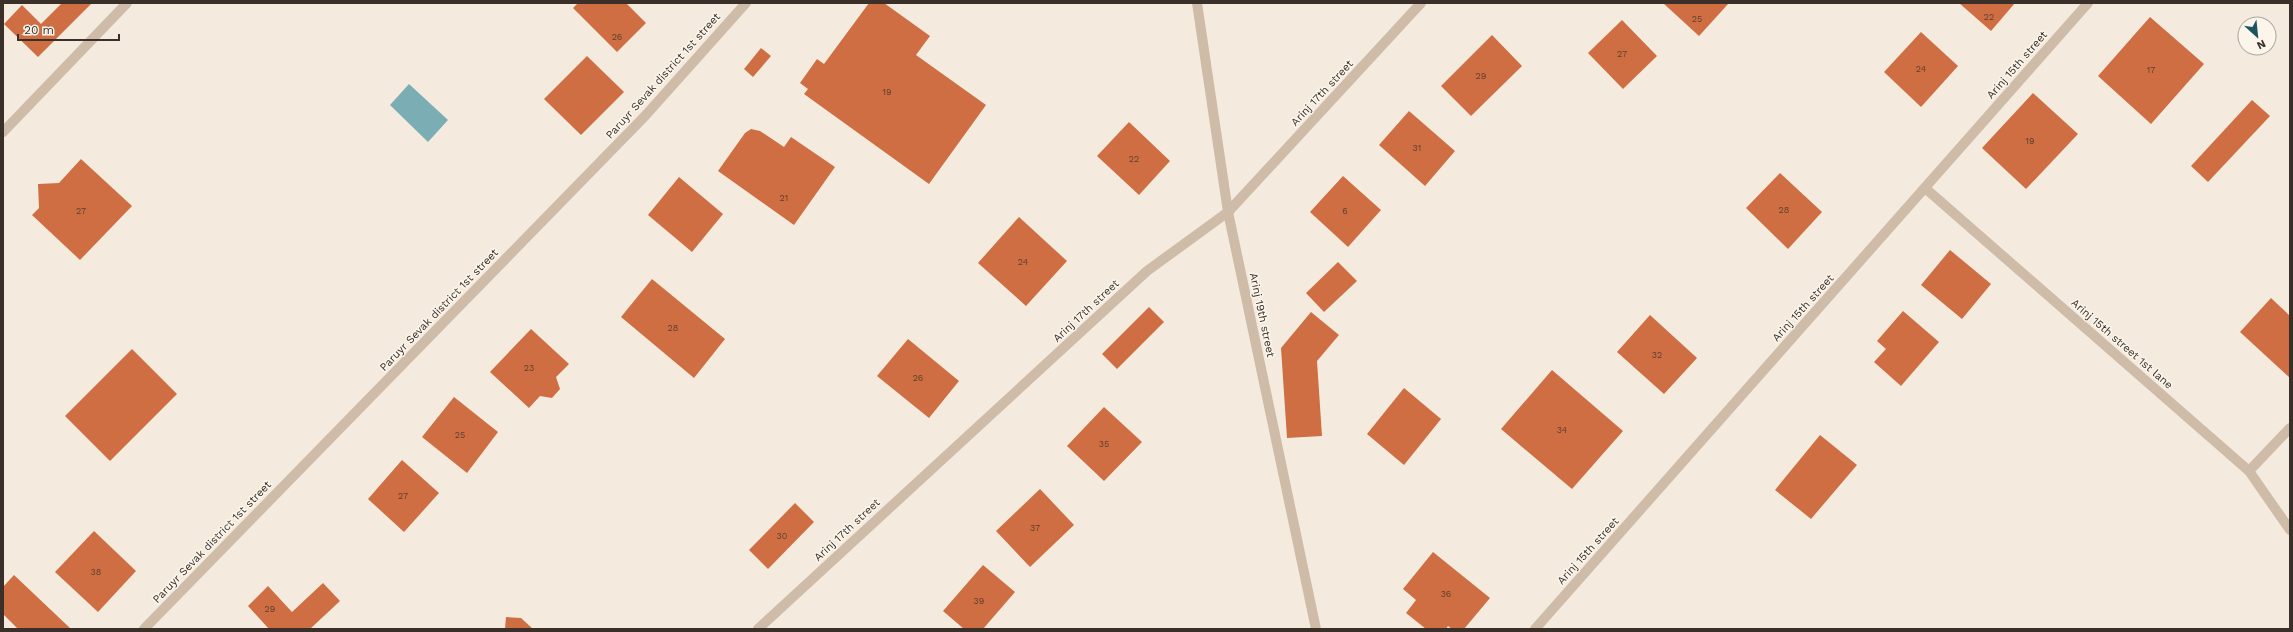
<svg xmlns="http://www.w3.org/2000/svg" width="2293" height="632" font-family="'Work Sans',sans-serif">
<style>
.water{fill:#7aadb4}
.building{fill:#ce6e42}
.lines{fill:none;stroke-linecap:round;stroke-linejoin:round}
.minor{stroke:#cebca8;stroke-width:10}
.tertiary{stroke:#cebca8;stroke-width:10}
.labels{text-anchor:middle;dominant-baseline:central;stroke-width:3;stroke-linejoin:round;paint-order:stroke}
.number-label{font-size:9px;fill:#5f402f}
.street-label{font-size:11px;fill:#3a3029;stroke:#fbf5eb}
</style>
<rect width="100%" height="100%" fill="#f4ebde"/>
<!-- water -->
<path class="water" d="M409,84l39,36 -20,22 -38,-37z"/>
<!-- building -->
<g class="building">
<path d="M62,3h30l-54,54 -34,-33 18,-19 19,19z"/>
<path d="M578,3h48l20,20 -29,29 -44,-44z"/>
<path d="M869,3h15l46,33 -14,19 70,50 -57,79 -125,-90 4,-5 -8,-6 17,-24 7,5z"/>
<path d="M1663,3h66l-30,33z"/>
<path d="M1959,3h56l-24,28z"/>
<path d="M2150,17l54,47 -53,60 -53,-48z"/>
<path d="M1622,20l35,36 -34,33 -35,-36z"/>
<path d="M1921,32l37,34 -37,41 -37,-35z"/>
<path d="M1492,35l30,31 -51,50 -30,-30z"/>
<path d="M761,48l10,8 -18,21 -9,-8z"/>
<path d="M587,56l37,36 -43,43 -37,-36z"/>
<path d="M2033,93l45,41 -52,55 -44,-41z"/>
<path d="M2252,100l18,16 -62,66 -17,-16z"/>
<path d="M1409,111l46,40 -30,35 -46,-41z"/>
<path d="M1129,122l41,39 -31,34 -42,-39z"/>
<path d="M751,129l9,2 24,16 7,-10 44,30 -41,58 -76,-54 27,-38z"/>
<path d="M81,159l51,47 -52,54 -48,-45 7,-7 -1,-24 21,-1z"/>
<path d="M1780,173l42,39 -34,37 -42,-41z"/>
<path d="M1343,176l38,34 -33,37 -38,-35z"/>
<path d="M679,177l44,37 -31,38 -44,-37z"/>
<path d="M1019,217l48,44 -41,45 -48,-43z"/>
<path d="M1950,250l41,34 -29,35 -41,-34z"/>
<path d="M1338,262l19,19 -33,31 -18,-19z"/>
<path d="M652,279l73,60 -31,39 -73,-61z"/>
<path d="M2271,298l19,18v62l-50,-46z"/>
<path d="M1149,307l15,15 -47,47 -15,-15z"/>
<path d="M1903,311l36,31 -38,44 -27,-24 12,-13 -9,-8z"/>
<path d="M1311,312l28,23 -22,26 5,75 -35,2 -6,-90z"/>
<path d="M1650,315l47,43 -33,36 -47,-42z"/>
<path d="M531,329l38,35 -13,13 4,12 -8,9 -12,-2 -11,12 -39,-36z"/>
<path d="M908,339l51,42 -30,37 -52,-42z"/>
<path d="M132,349l45,45 -67,67 -45,-45z"/>
<path d="M1552,370l71,61 -51,58 -71,-60z"/>
<path d="M1404,388l37,31 -37,46 -37,-31z"/>
<path d="M454,397l44,35 -31,41 -45,-36z"/>
<path d="M1104,407l38,35 -38,39 -37,-35z"/>
<path d="M1820,435l37,30 -46,54 -36,-29z"/>
<path d="M402,460l37,33 -35,39 -36,-33z"/>
<path d="M1040,489l34,36 -44,42 -34,-36z"/>
<path d="M795,503l19,19 -46,47 -19,-19z"/>
<path d="M94,531l42,40 -38,41 -43,-40z"/>
<path d="M1433,552l57,46 -26,31h-12l-4,-3 -2,3h-20l-20,-16 10,-13 -13,-11z"/>
<path d="M983,565l32,27 -32,37h-19l-21,-18z"/>
<path d="M14,575l57,54h-53l-15,-15v-27z"/>
<path d="M323,583l17,18 -30,28h-41l-21,-23 20,-20 24,26z"/>
<path d="M506,617l15,1 12,11h-28z"/>
</g>
<g class="lines">
<!-- minor -->
<g class="minor">
<path d="M3,132l124,-129"/>
<path d="M1925,188l324,283 41,59"/>
<path d="M2249,471l41,-43"/>
<path d="M144,629l501,-513 101,-113"/>
<path d="M758,629l389,-358 81,-59 193,-209"/>
<path d="M1535,629l553,-626"/>
</g>
<!-- tertiary -->
<path class="tertiary" d="M1197,3l31,209 88,417"/>
</g>
<g class="labels">
<!-- number labels -->
<g class="number-label">
<text x="1989" y="17">22</text>
<text x="1697" y="19">25</text>
<text x="617" y="37">26</text>
<text x="1622" y="54">27</text>
<text x="1921" y="69">24</text>
<text x="2151" y="70">17</text>
<text x="1481" y="76">29</text>
<text x="887" y="92">19</text>
<text x="2030" y="141">19</text>
<text x="1417" y="148">31</text>
<text x="1134" y="159">22</text>
<text x="784" y="198">21</text>
<text x="1784" y="210">28</text>
<text x="81" y="211">27</text>
<text x="1345" y="211">6</text>
<text x="1023" y="262">24</text>
<text x="673" y="328">28</text>
<text x="1657" y="355">32</text>
<text x="529" y="368">23</text>
<text x="918" y="378">26</text>
<text x="1562" y="430">34</text>
<text x="460" y="435">25</text>
<text x="1104" y="444">35</text>
<text x="403" y="496">27</text>
<text x="1035" y="528">37</text>
<text x="782" y="536">30</text>
<text x="96" y="572">38</text>
<text x="1446" y="594">36</text>
<text x="979" y="601">39</text>
<text x="270" y="609">29</text>
</g>
<!-- street labels -->
<g class="street-label">
<text transform="translate(2017 65) rotate(-49)">Arinj 15th street</text>
<text transform="translate(663 76) rotate(-48)">Paruyr Sevak district 1st street</text>
<text transform="translate(1322 93) rotate(-47)">Arinj 17th street</text>
<text transform="translate(1803 308) rotate(-48)">Arinj 15th street</text>
<text transform="translate(439 310) rotate(-46)">Paruyr Sevak district 1st street</text>
<text transform="translate(1086 311) rotate(-43)">Arinj 17th street</text>
<text transform="translate(1262 315) rotate(78)">Arinj 19th street</text>
<text transform="translate(2122 344) rotate(41)">Arinj 15th street 1st lane</text>
<text transform="translate(847 530) rotate(-43)">Arinj 17th street</text>
<text transform="translate(212 542) rotate(-46)">Paruyr Sevak district 1st street</text>
<text transform="translate(1588 551) rotate(-48)">Arinj 15th street</text>
</g>
</g>
<!-- border -->
<rect width="2293" height="632" fill="none" stroke="#3a3029" stroke-width="8"/>
<!-- north arrow -->
<g transform="translate(2257 36) rotate(153)"><circle r="19" fill="#fbf5eb" stroke="#aea69d"/>
<path d="M0-3L7 15L0 10L-7 15Z" fill="#1b555f"/>
<text y="-6" font-size="11" font-weight="bold" text-anchor="middle" fill="#3a3029">N</text>
</g>
<!-- scale -->
<path d="M18 34v6h101v-6" fill="none" stroke="#3a3029" stroke-width="2"/>
<text x="24" y="34" font-size="12" fill="#3a3029" stroke="#fbf5eb" stroke-width="3" paint-order="stroke">20 m</text>
</svg>
